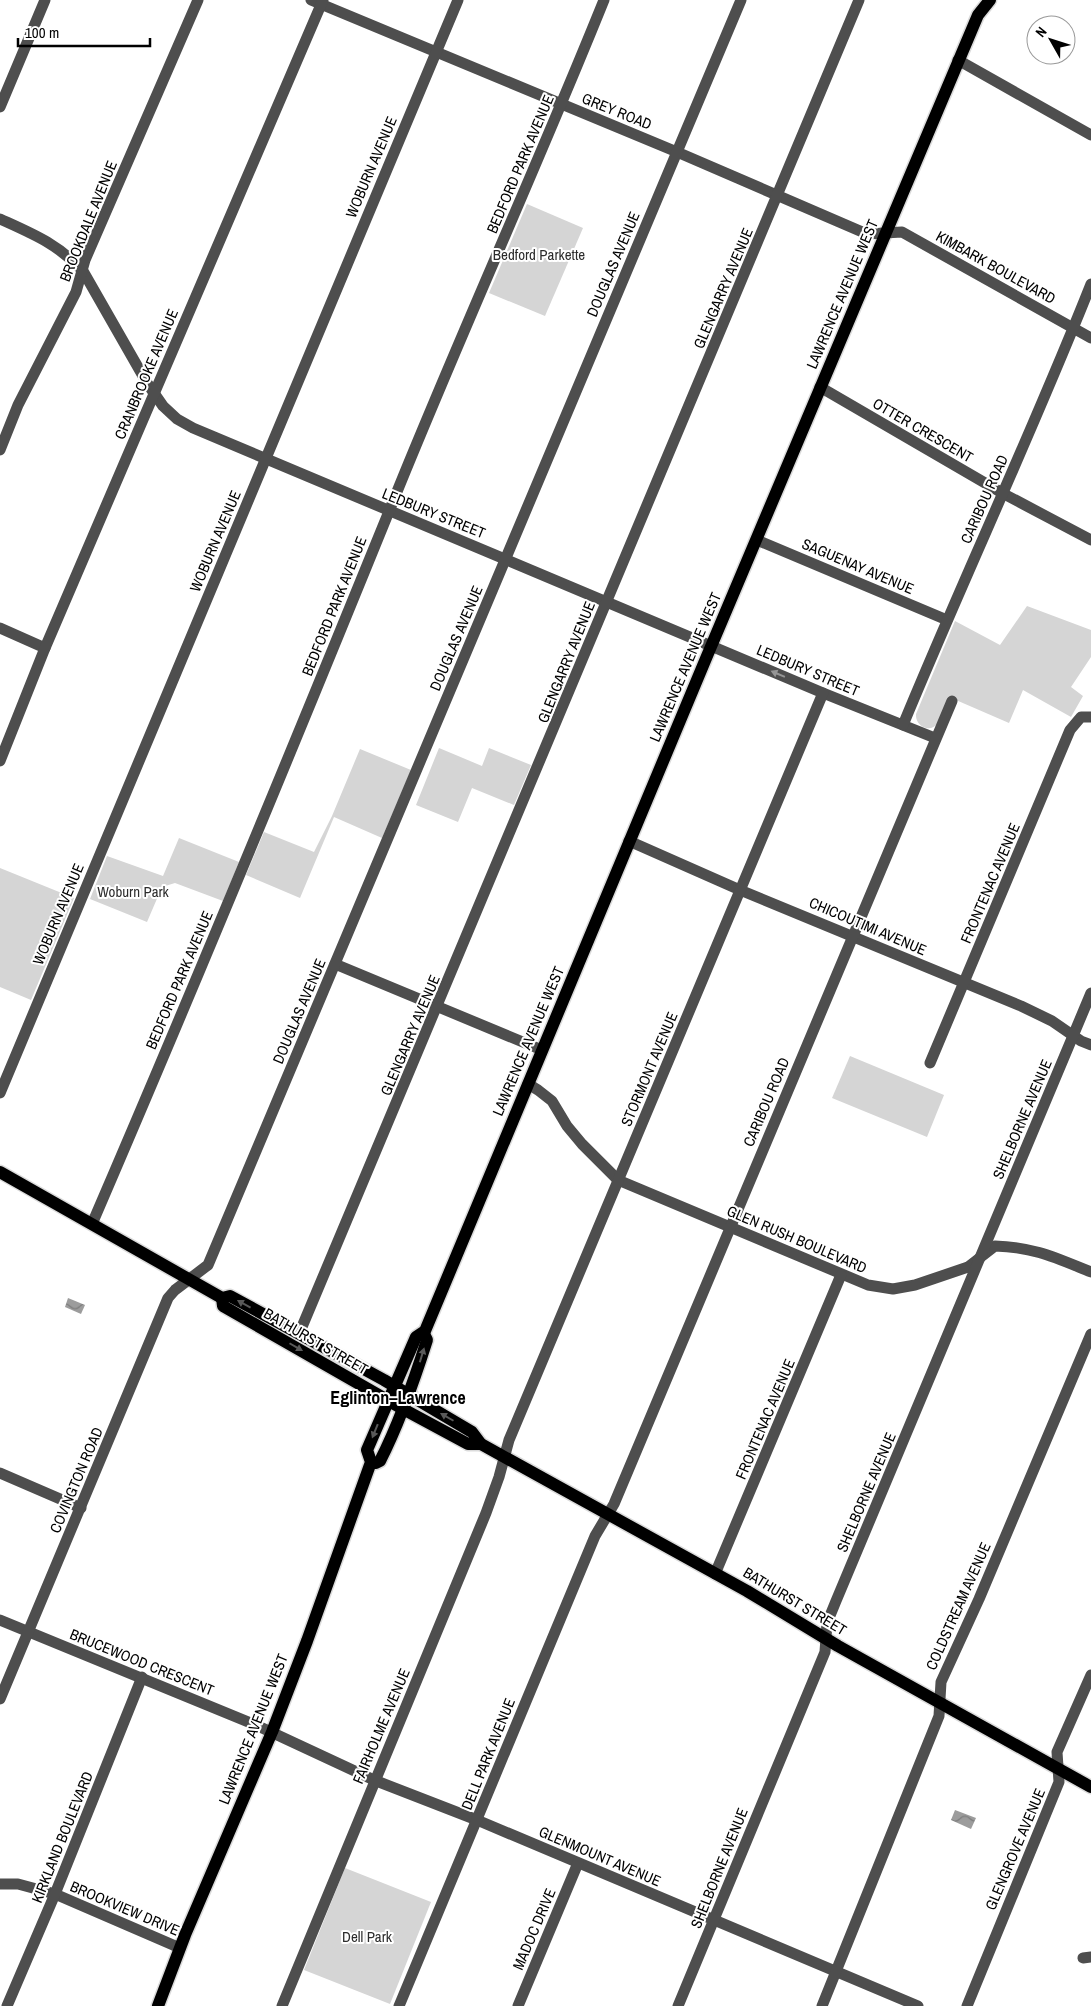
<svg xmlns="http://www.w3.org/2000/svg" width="1091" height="2006" font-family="'Archivo Narrow',sans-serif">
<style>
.park{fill:#d5d5d5}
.water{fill:url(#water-waves)}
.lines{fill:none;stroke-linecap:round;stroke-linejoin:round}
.major-casing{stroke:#dbdbdb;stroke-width:15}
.minor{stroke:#4e4e4e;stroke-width:11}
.major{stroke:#000;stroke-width:12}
.oneway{fill:#959595}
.oneway2{fill:#595959}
.labels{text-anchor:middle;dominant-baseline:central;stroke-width:4;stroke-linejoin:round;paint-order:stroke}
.street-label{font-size:15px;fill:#000;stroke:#fff}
.park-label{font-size:15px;fill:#2c2c2c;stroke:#fff}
.quarter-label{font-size:18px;font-weight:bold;fill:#000;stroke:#fff}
</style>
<defs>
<pattern id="water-waves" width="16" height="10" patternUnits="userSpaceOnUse" patternTransform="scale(1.25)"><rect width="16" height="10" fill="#9c9c9c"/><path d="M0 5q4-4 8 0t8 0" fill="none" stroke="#7d7d7d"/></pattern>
</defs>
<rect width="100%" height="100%" fill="#fff"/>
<!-- park -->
<g class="park">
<path d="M527,204l56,24 -38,88 -56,-23z"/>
<path d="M1027,606l64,24v27l-20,30 12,9 -12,21 -48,-27 -14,33 -60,-26c-4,8 -6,19 -11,26 -8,11 -23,3 -22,-9l39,-93 45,24z"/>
<path d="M439,748l43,18 7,-18 42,17 -17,40 -42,-17 -14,34 -42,-17z"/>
<path d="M360,749l51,21 -29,68 -48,-21 -34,81 -54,-23 18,-43 50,20 18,-36z"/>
<path d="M179,838l60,24 -16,39 -48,-18 -13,4 -15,35 -57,-23 17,-43 56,20z"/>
<path d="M0,868l74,30 -43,102 -31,-13z"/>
<path d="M850,1056l94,39 -17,42 -95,-39z"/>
<path d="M345,1868l86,34 -41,102 -86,-34z"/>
</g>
<!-- water -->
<g class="water">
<path d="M68,1298l17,7 -4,9 -16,-7z"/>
<path d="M955,1810l21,8 -5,11 -20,-9z"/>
</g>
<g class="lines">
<!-- major casing -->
<g class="major-casing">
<g id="major">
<path d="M0,1172l222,126 8,-2 154,84 88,52 9,12 266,147 91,55 253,141"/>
<path d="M222,1298l1,8 180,103 65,35h13"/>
<path d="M371,1462l5,1 4,-2c20,-39 34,-80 47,-121l-3,-6"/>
<path d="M158,2006l27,-71 87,-203 35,-91 64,-179 -4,-12 49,-113 9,-6 282,-675 271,-641 12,-15"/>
</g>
</g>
<!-- minor -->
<g class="minor">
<path d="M311,0l366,152 190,82 35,-2 189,106"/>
<path d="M958,60l133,75"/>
<path d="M0,107l45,-107"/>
<path d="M0,219c33,15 58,25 83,52l64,112 16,23 14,13 16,9 630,265 112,45"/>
<path d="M820,387l184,107 87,46"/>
<path d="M0,450l18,-45 58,-113 9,-32 113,-260"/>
<path d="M757,540l190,80"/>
<path d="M0,628l45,20"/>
<path d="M903,725c61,-148 129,-292 188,-441"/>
<path d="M0,761l45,-113 278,-648"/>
<path d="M629,841l111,49 281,116 31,15 29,20 10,4"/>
<path d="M335,964l207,86"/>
<path d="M930,1063l140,-333 11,-13h10"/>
<path d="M528,1084l10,6 14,11 15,25 15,18 36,36 250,105 25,4 22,-4 53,-18 27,-21c39,1 61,12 96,26"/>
<path d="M0,1093l458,-1093"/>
<path d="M92,1224c103,-239 202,-479 300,-720 68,-169 144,-335 212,-504"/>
<path d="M299,1334l560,-1334"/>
<path d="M0,1473l81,35"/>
<path d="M715,1574l126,-299"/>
<path d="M0,1620l258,106 116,54 103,40 441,186"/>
<path d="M0,1699l168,-401 7,-8 33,-25 533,-1265"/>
<path d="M0,1884h18l37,10 125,54"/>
<path d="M1083,1958l8,-1"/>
<path d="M7,2006l48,-112 87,-217"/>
<path d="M282,2006l204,-493 13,-36 10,-37 314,-747"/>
<path d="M399,2006l196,-470 19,-32 338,-803"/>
<path d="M518,2006l60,-143"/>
<path d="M678,2006l147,-354 2,-29 9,-22 255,-608"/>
<path d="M822,2006l117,-290 2,-34 38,-83 112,-265"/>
<path d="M967,2006l92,-224 -2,-30 34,-77"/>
</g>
<!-- major -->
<use href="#major" class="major"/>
</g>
<!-- one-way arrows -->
<defs><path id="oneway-solid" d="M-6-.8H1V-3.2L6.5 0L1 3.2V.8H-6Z" transform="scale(1.25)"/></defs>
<use class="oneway" href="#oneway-solid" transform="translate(778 674) rotate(-157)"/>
<g class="oneway2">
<use href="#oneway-solid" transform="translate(244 1304) rotate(-151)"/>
<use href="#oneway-solid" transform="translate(296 1347) rotate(30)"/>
<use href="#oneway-solid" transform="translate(422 1355) rotate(-73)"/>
<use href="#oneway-solid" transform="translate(447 1417) rotate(-150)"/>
<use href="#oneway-solid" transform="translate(375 1431) rotate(112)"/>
</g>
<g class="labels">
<!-- street labels -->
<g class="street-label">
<text transform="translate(617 111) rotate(22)">GREY ROAD</text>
<text transform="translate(520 164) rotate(-67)">BEDFORD PARK AVENUE</text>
<text transform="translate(371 167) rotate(-67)">WOBURN AVENUE</text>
<text transform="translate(88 221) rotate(-68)">BROOKDALE AVENUE</text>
<text transform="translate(613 264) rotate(-67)">DOUGLAS AVENUE</text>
<text transform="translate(996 267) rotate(29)">KIMBARK BOULEVARD</text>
<text transform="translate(723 288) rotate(-67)">GLENGARRY AVENUE</text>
<text transform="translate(842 294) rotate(-67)">LAWRENCE AVENUE WEST</text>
<text transform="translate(146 374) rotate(-67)">CRANBROOKE AVENUE</text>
<text transform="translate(923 430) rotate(30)">OTTER CRESCENT</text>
<text transform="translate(984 499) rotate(-66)">CARIBOU ROAD</text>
<text transform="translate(434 513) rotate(22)">LEDBURY STREET</text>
<text transform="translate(215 541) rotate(-67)">WOBURN AVENUE</text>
<text transform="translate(858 566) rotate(23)">SAGUENAY AVENUE</text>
<text transform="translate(334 606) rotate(-68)">BEDFORD PARK AVENUE</text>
<text transform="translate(456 638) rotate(-67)">DOUGLAS AVENUE</text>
<text transform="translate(566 662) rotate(-68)">GLENGARRY AVENUE</text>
<text transform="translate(685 667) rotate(-67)">LAWRENCE AVENUE WEST</text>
<text transform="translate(808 670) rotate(23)">LEDBURY STREET</text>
<text transform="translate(990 883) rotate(-67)">FRONTENAC AVENUE</text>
<text transform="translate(58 914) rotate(-67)">WOBURN AVENUE</text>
<text transform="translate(868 926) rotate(23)">CHICOUTIMI AVENUE</text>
<text transform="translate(179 980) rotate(-67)">BEDFORD PARK AVENUE</text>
<text transform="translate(299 1011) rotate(-67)">DOUGLAS AVENUE</text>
<text transform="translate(410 1035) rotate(-67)">GLENGARRY AVENUE</text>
<text transform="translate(528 1041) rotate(-67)">LAWRENCE AVENUE WEST</text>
<text transform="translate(649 1069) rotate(-67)">STORMONT AVENUE</text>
<text transform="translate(766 1102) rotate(-67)">CARIBOU ROAD</text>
<text transform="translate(1022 1119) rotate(-67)">SHELBORNE AVENUE</text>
<text transform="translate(797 1239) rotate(23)">GLEN RUSH BOULEVARD</text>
<text transform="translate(316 1341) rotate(30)">BATHURST STREET</text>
<text transform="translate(765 1419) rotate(-67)">FRONTENAC AVENUE</text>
<text transform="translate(76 1480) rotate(-67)">COVINGTON ROAD</text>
<text transform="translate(866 1492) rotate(-67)">SHELBORNE AVENUE</text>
<text transform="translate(795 1601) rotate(31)">BATHURST STREET</text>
<text transform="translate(958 1606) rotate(-66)">COLDSTREAM AVENUE</text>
<text transform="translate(142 1662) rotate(22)">BRUCEWOOD CRESCENT</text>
<text transform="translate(381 1726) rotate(-67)">FAIRHOLME AVENUE</text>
<text transform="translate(253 1729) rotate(-68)">LAWRENCE AVENUE WEST</text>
<text transform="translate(488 1754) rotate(-68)">DELL PARK AVENUE</text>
<text transform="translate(62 1837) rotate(-68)">KIRKLAND BOULEVARD</text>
<text transform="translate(1015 1849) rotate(-67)">GLENGROVE AVENUE</text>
<text transform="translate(600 1856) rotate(23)">GLENMOUNT AVENUE</text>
<text transform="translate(719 1868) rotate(-68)">SHELBORNE AVENUE</text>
<text transform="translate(125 1908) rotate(23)">BROOKVIEW DRIVE</text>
<text transform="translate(534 1929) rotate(-67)">MADOC DRIVE</text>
</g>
<!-- park labels -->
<g class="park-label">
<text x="539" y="254">Bedford Parkette</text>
<text x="133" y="891">Woburn Park</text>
<text x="367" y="1936">Dell Park</text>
</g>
<!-- quarter labels -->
<g class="quarter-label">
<text x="398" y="1397">Eglinton–Lawrence</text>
</g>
</g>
<!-- north arrow -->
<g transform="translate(1051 40) rotate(309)"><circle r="24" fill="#ffffff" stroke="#999999"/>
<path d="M0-4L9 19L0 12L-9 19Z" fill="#000000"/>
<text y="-8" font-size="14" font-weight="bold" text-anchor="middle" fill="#000000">N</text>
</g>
<!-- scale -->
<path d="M18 38v8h132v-8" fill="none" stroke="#000000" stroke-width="2.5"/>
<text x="25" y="38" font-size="15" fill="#000000" stroke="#ffffff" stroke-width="4" paint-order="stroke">100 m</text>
</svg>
